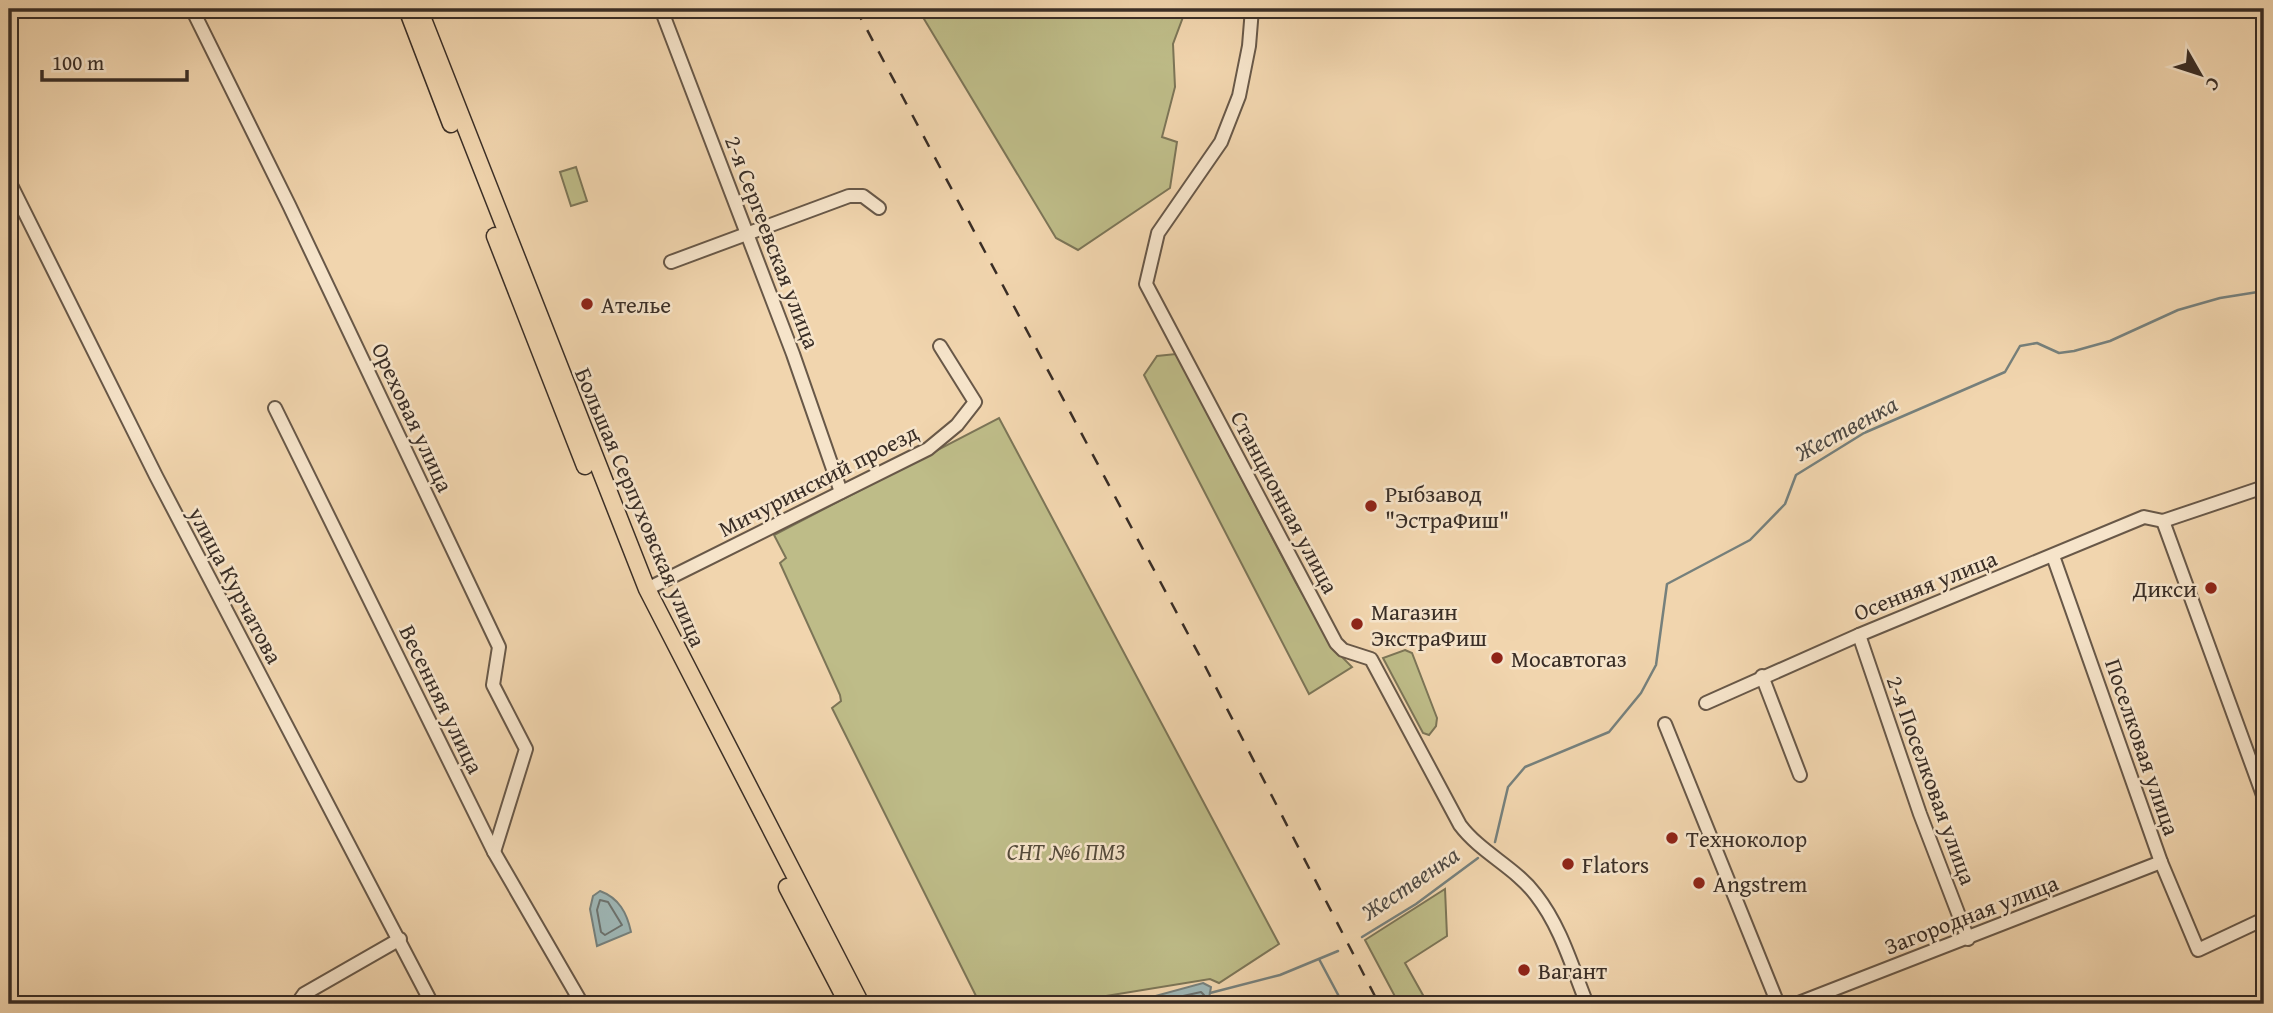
<svg xmlns="http://www.w3.org/2000/svg" width="2273" height="1013" font-family="'Gentium Book Plus',serif">
<style>
.green{fill:#bebc88;stroke:#7c7557;stroke-width:2}
.water{fill:#9eb6b5;stroke:#76807c;stroke-width:2}
.lines{fill:none;stroke-linecap:round;stroke-linejoin:round}
.shore{stroke:#6c726e;stroke-width:2}
.stream{stroke:#76807c;stroke-width:2.5}
.minor-casing{stroke:#685848;stroke-width:16}
.major-casing{stroke:#3a2e26;stroke-width:19}
.minor{stroke:#f6e4ca;stroke-width:12}
.major{stroke:#f1d5ae;stroke-width:16}
.rail{stroke:#3a2e26;stroke-width:2.5;stroke-dasharray:12 12;stroke-linecap:butt}
.poi-dot{fill:#8f2418;stroke:#f6e4ca;stroke-width:2.5}
.labels{text-anchor:middle;dominant-baseline:central;stroke-width:5;stroke-linejoin:round;paint-order:stroke}
.street-label{font-size:23px;fill:#3a2e26;stroke:#f6e4ca}
.poi-label{font-size:23px;fill:#3a2e26;stroke:#f6e4ca;text-anchor:start}
.park-label{font-size:23px;font-style:italic;fill:#544a3a;stroke:#f6e4ca}
.water-label{font-size:24px;font-style:italic;fill:#4e4943;stroke:#f6e4ca}
</style>
<rect width="100%" height="100%" fill="#f1d5ae"/>
<filter id="stains"><feTurbulence type="fractalNoise" baseFrequency=".00286" numOctaves="4"/><feColorMatrix values="0 0 0 0 .2 0 0 0 0 .09 0 0 0 0 .02 0 0 0 .5 -.17"/></filter>
<radialGradient id="worn" r=".72"><stop offset=".6" stop-color="#630" stop-opacity="0"/><stop offset="1" stop-color="#630" stop-opacity=".3"/></radialGradient>
<!-- green -->
<g class="green">
<path d="M918,9h268l-13,35 2,43 -13,50 15,5 -7,46 -92,62 -22,-12z"/>
<path d="M576,167l11,34 -16,5 -11,-34z"/>
<path d="M1176,354l119,227 38,67 19,19 -43,27 -165,-319 13,-19z"/>
<path d="M999,418l280,526 -60,39 -9,-4 -153,25h-77l-148,-296 9,-7 -1,-6 -60,-132 6,-5 -12,-23z"/>
<path d="M1405,650l7,3 25,65 -1,8 -7,9 -6,-2 -40,-75z"/>
<path d="M1445,889l2,47 -42,27 23,41h-29l-34,-64z"/>
</g>
<!-- water -->
<g class="water">
<path d="M600,891c19,7 27,22 31,41l-34,14 -7,-37 3,-13z"/>
<path d="M1203,983l8,4 -3,17h-82z"/>
</g>
<g class="lines">
<!-- shore -->
<g class="shore">
<path d="M600,900l8,2 14,23 -17,10 -4,-3 -4,-22z"/>
<path d="M1147,1004l54,-12 3,3 -1,9"/>
</g>
<!-- stream -->
<g class="stream">
<path d="M1495,842l13,-55 17,-20 84,-35 32,-39 15,-28 11,-81 83,-44 35,-36 11,-29 68,-42 141,-61 15,-26 17,-3 22,10 15,-2 36,-10 68,-31 42,-12 44,-7"/>
<path d="M1362,937l54,-33 62,-46"/>
<path d="M1319,959l24,45"/>
<path d="M1210,993l70,-18 58,-24"/>
</g>
<!-- minor casing -->
<g class="minor-casing">
<g id="minor">
<path d="M192,9l97,196 210,442 -6,38 33,64 -32,103"/>
<path d="M661,9l132,345 48,138"/>
<path d="M1252,9l-3,37 -10,50 -18,46 -63,91 -12,51 190,359 7,7 28,9 89,166c21,28 55,42 76,70 25,32 36,72 51,109"/>
<path d="M9,181l147,295 276,528"/>
<path d="M671,262l178,-66h14l16,12"/>
<path d="M275,408l219,444 88,152"/>
<path d="M2163,521l101,277"/>
<path d="M2053,556l108,306 37,88 66,-31"/>
<path d="M647,589l281,-140 29,-24 18,-23 -35,-56"/>
<path d="M1859,635l61,179 48,125"/>
<path d="M1762,676l38,99"/>
<path d="M1706,703l153,-68 285,-118 19,4 101,-34"/>
<path d="M1665,724l113,280"/>
<path d="M297,1004l7,-10 96,-55"/>
<path d="M1796,1004l365,-142"/>
</g>
</g>
<!-- major casing -->
<g class="major-casing">
<g id="major">
<path d="M407,9l44,115"/>
<path d="M419,9l228,580 214,415"/>
<path d="M495,236l90,230"/>
<path d="M787,887l61,117"/>
</g>
</g>
<!-- minor -->
<use href="#minor" class="minor"/>
<!-- major -->
<use href="#major" class="major"/>
<!-- rail -->
<path class="rail" d="M856,9l349,657 174,338"/>
</g>
<!-- markers -->
<g class="poi-dot">
<circle cx="587" cy="304" r="7"/>
<circle cx="1371" cy="506" r="7"/>
<circle cx="2211" cy="588" r="7"/>
<circle cx="1357" cy="624" r="7"/>
<circle cx="1497" cy="658" r="7"/>
<circle cx="1672" cy="838" r="7"/>
<circle cx="1568" cy="864" r="7"/>
<circle cx="1699" cy="883" r="7"/>
<circle cx="1524" cy="970" r="7"/>
</g>
<g class="labels">
<!-- street labels -->
<g class="street-label">
<text transform="translate(773 242) rotate(69)">2-я Сергеевская улица</text>
<text transform="translate(413 417) rotate(65)">Ореховая улица</text>
<text transform="translate(818 480) rotate(-27)">Мичуринский проезд</text>
<text transform="translate(1285 502) rotate(62)">Станционная улица</text>
<text transform="translate(641 507) rotate(67)">Большая Серпуховская улица</text>
<text transform="translate(236 585) rotate(62)">улица Курчатова</text>
<text transform="translate(1925 585) rotate(-22)">Осенняя улица</text>
<text transform="translate(442 699) rotate(64)">Весенняя улица</text>
<text transform="translate(2143 747) rotate(71)">Поселковая улица</text>
<text transform="translate(1932 780) rotate(70)">2-я Поселковая улица</text>
<text transform="translate(1971 914) rotate(-21)">Загородная улица</text>
</g>
<!-- poi labels -->
<g class="poi-label">
<text x="601" y="304">Ателье</text>
<text x="1385" y="493">Рыбзавод<tspan x="1385" dy="26">"ЭстраФиш"</tspan></text>
<text x="2197" y="588" text-anchor="end">Дикси</text>
<text x="1371" y="611">Магазин<tspan x="1371" dy="26">ЭкстраФиш</tspan></text>
<text x="1511" y="658">Мосавтогаз</text>
<text x="1686" y="838">Техноколор</text>
<text x="1582" y="864">Flators</text>
<text x="1713" y="883">Angstrem</text>
<text x="1538" y="970">Вагант</text>
</g>
<!-- park labels -->
<g class="park-label">
<text x="1066" y="851">СНТ №6 ПМЗ</text>
</g>
<!-- water labels -->
<g class="water-label">
<text transform="translate(1846 428) rotate(-28)">Жественка</text>
<text transform="translate(1410 883) rotate(-34)">Жественка</text>
</g>
</g>
<!-- margin -->
<rect width="2273" height="1013" fill="none" stroke="#f1d5ae" stroke-width="35"/>
<rect x="10" y="10" width="2252" height="992" fill="none" stroke="#3a2e26" stroke-width="3.5"/>
<rect x="18" y="18" width="2238" height="978" fill="none" stroke="#3a2e26" stroke-width="2"/>
<!-- north arrow -->
<g transform="translate(2200 74) rotate(129)" stroke="#f6e4ca" stroke-width="5" paint-order="stroke">
<path d="M0-5L12 26L0 18L-12 26Z" fill="#3a2e26"/>
<text y="-10" font-size="19" font-weight="bold" text-anchor="middle" fill="#3a2e26">С</text>
</g>
<!-- scale -->
<path d="M42 70v10h145v-10" fill="none" stroke="#3a2e26" stroke-width="3.5"/>
<text x="52" y="70" font-size="21" fill="#3a2e26" stroke="#f6e4ca" stroke-width="5" paint-order="stroke">100 m</text>
<rect width="100%" height="100%" filter="url(#stains)"/>
<rect width="100%" height="100%" fill="url(#worn)"/>
</svg>
